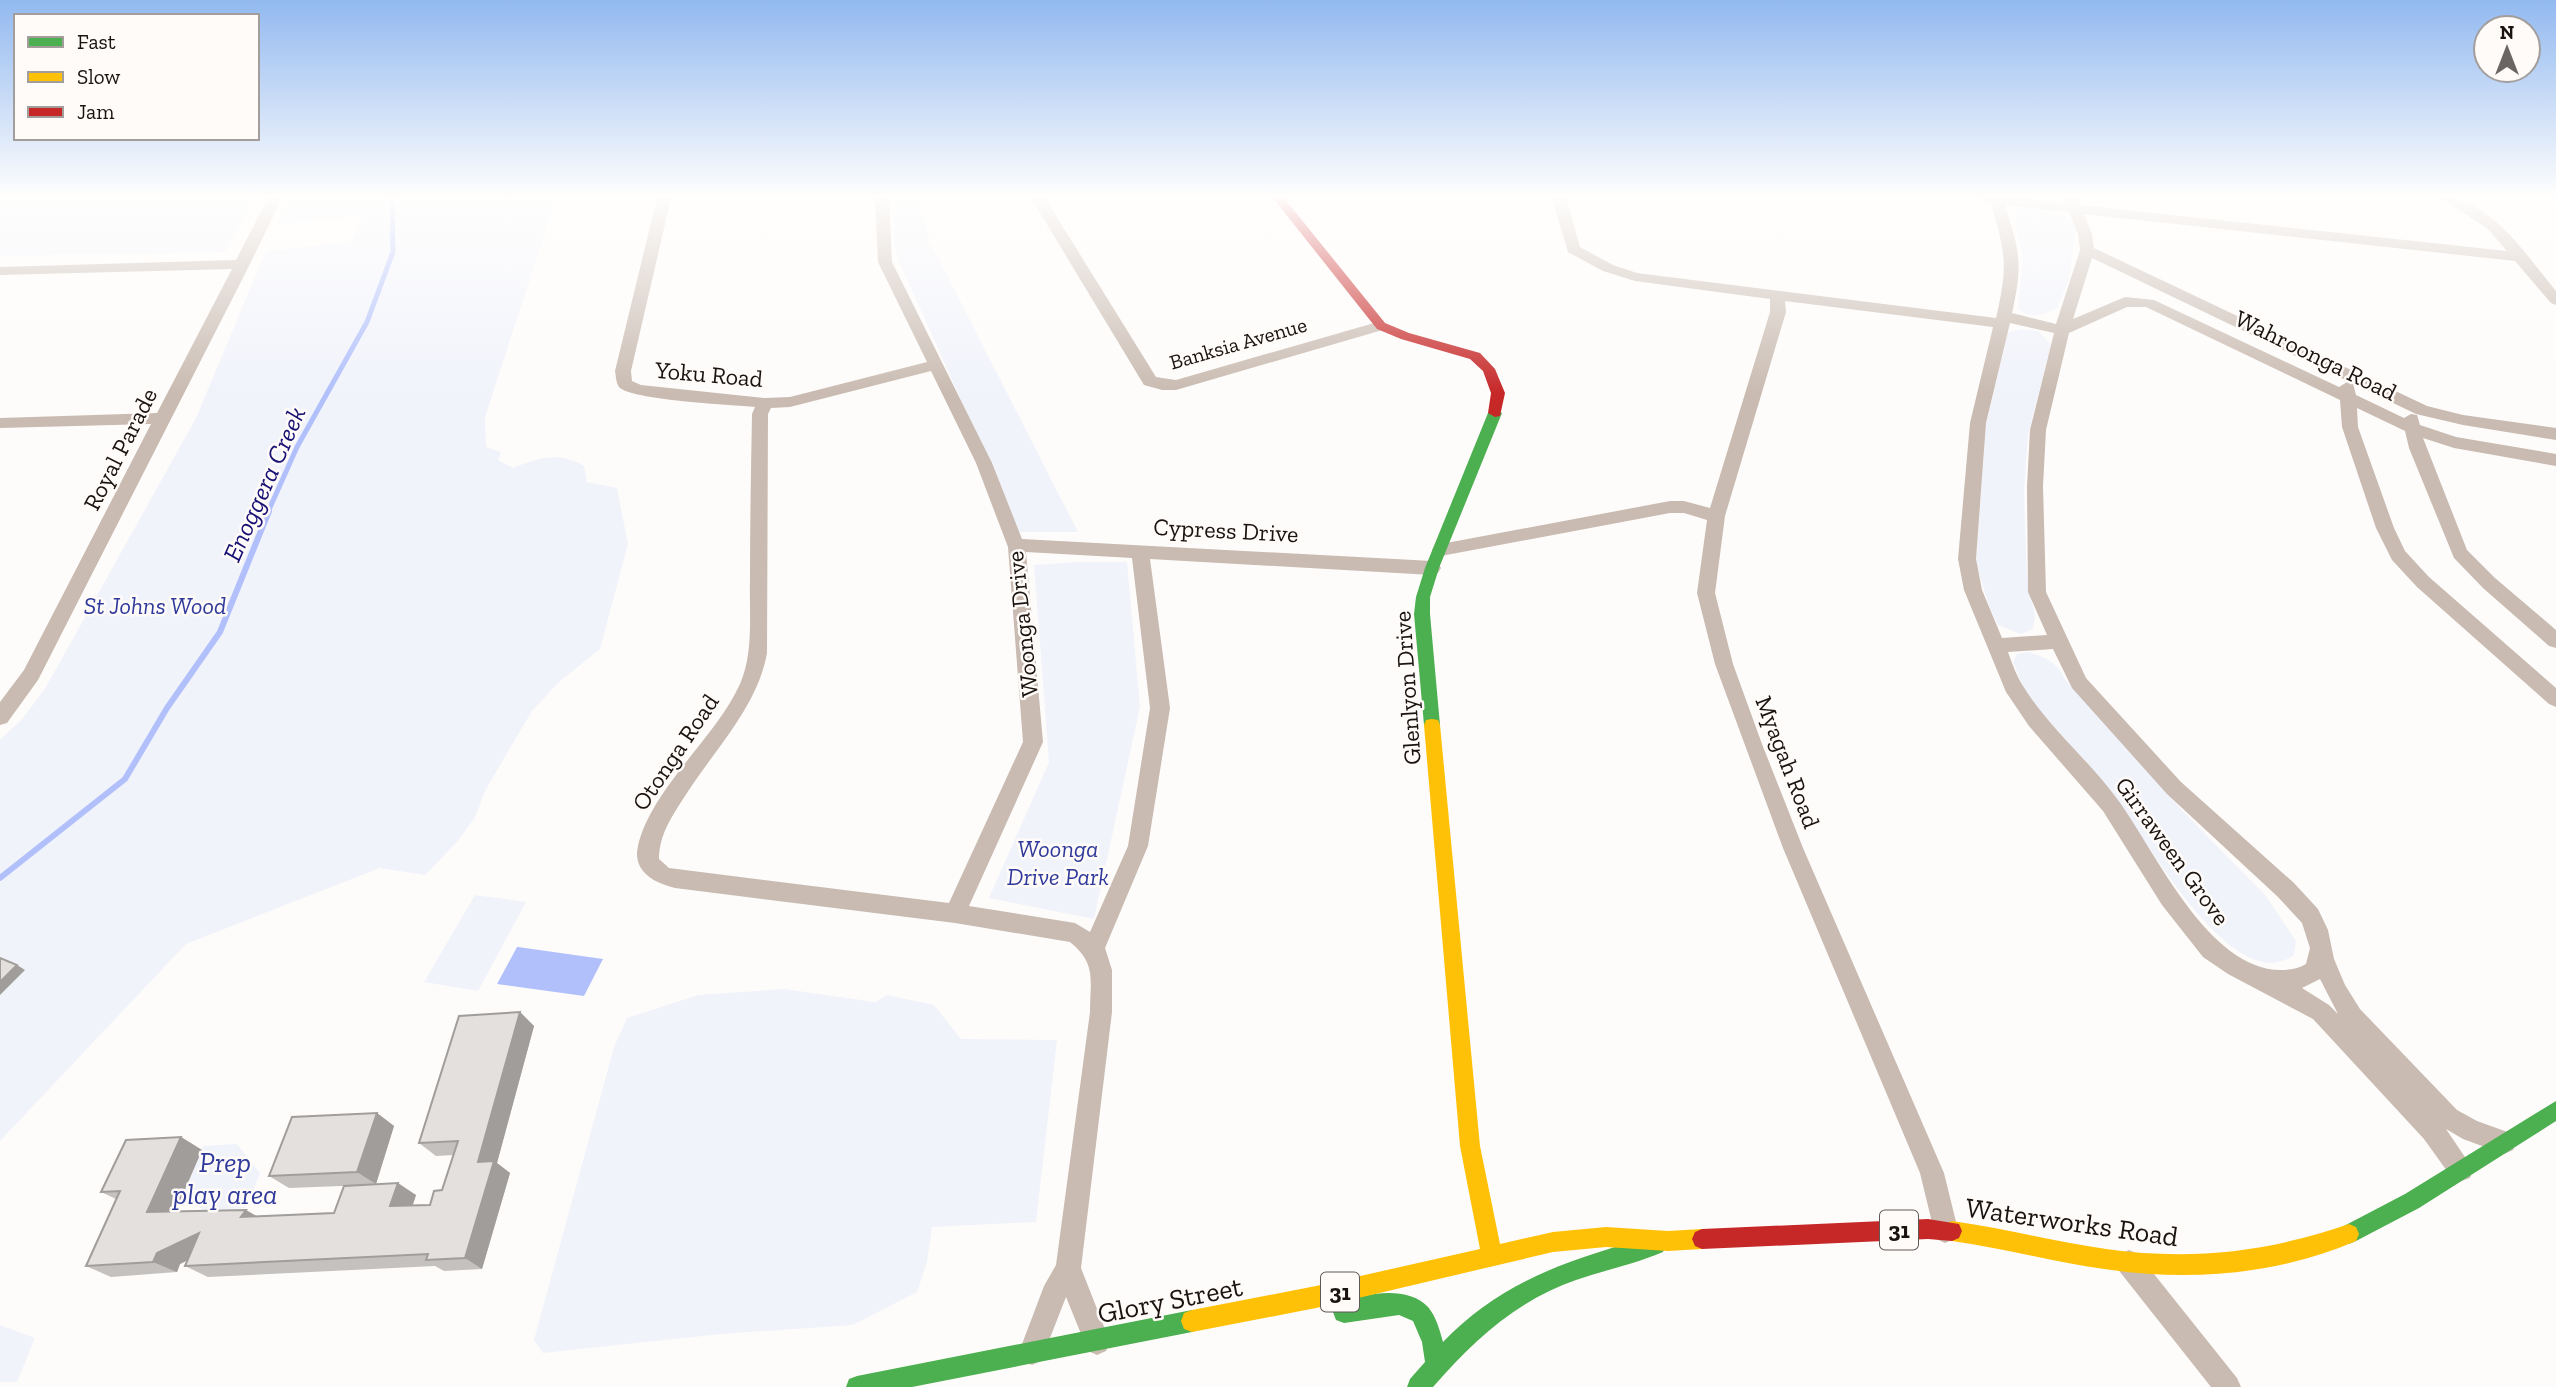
<svg xmlns="http://www.w3.org/2000/svg" width="2556" height="1387" font-family="'Zilla Slab',serif">
<style>
.green{fill:#f1f3fb}
.water{fill:#b1c0fb}
.lines{fill:none;stroke-linecap:round;stroke-linejoin:round}
.stream-far1{stroke:#b1c0fb;stroke-width:5}
.stream{stroke:#b1c0fb;stroke-width:6}
.street{fill:#c9bbb1;fill-rule:evenodd}
.fast{fill:#4caf50;fill-rule:evenodd}
.slow{fill:#ffc107;fill-rule:evenodd}
.jam{fill:#c62828;fill-rule:evenodd}
.wall{fill:#c4c1be}
.shaded-wall{fill:#a09d9b}
.building{fill:#e4e0dd;stroke:#a09d9b;stroke-width:2}
.labels{text-anchor:middle;dominant-baseline:central;stroke-width:5;stroke-linejoin:round;paint-order:stroke}
.far-street-label{font-size:21px;fill:#1a1310;stroke:#fffbf9}
.shield{fill:#fffbf9;stroke:#5f5956;stroke-width:2}
.shield-label{font-size:23px;font-weight:bold;fill:#1a1310}
.street-label{font-size:24px;fill:#1a1310;stroke:#fffbf9}
.park-label{font-size:24px;font-style:italic;fill:#2f3a9b;stroke:#fffbf9}
.water-label{font-size:26px;font-style:italic;fill:#171174;stroke:#fffbf9}
.near-park-label{font-size:28px;font-style:italic;fill:#2f3a9b;stroke:#fffbf9}
.near-street-label{font-size:28px;fill:#1a1310;stroke:#fffbf9}
</style>
<rect width="100%" height="100%" fill="#fefcfa"/>
<!-- green -->
<g class="green">
<path d="M0,198h255l-30,54 -225,4z"/>
<path d="M289,198h267l-71,219 1,30 15,5 -3,8 15,8c25,-10 46,-17 71,-2l3,16 30,6 11,56 -28,105 -41,33 -27,29 -46,78 -11,28 -17,24 -33,34 -45,-7 -194,76 -186,197v-401l23,-22 23,-31 150,-269 70,-167 86,-9 9,-26 -83,8z"/>
<path d="M893,198h27l9,42 149,292h-62l-30,-76 -88,-197 -4,-18z"/>
<path d="M2026,207c19,2 43,3 50,23l-8,53 -11,25c-13,7 -27,12 -39,0l5,-50 -11,-45z"/>
<path d="M2022,329l16,2 13,13 -23,91 -4,58 3,85 8,38 -2,13 -12,5 -23,-9 -9,-19 -13,-43 10,-138 22,-93z"/>
<path d="M1077,562h50l13,145 -46,212 -105,-21 60,-136 -15,-197z"/>
<path d="M2028,652c18,5 29,10 37,27l116,130 85,87 30,45 -2,14c-60,44 -145,-112 -173,-148 -25,-35 -66,-66 -88,-102 -8,-13 -14,-28 -20,-43l4,-8z"/>
<path d="M475,895l51,7 -48,89 -54,-9z"/>
<path d="M784,989l91,13 12,-7 47,10 27,34 96,1 -21,182 -104,5 -5,35 -10,30 -64,33 -132,9 -178,19 -9,-13 80,-293 13,-29 71,-23z"/>
<path d="M237,1144l23,29 -14,35 -42,3 -20,-18 19,-47z"/>
<path d="M0,1325l35,13 -18,44h-17z"/>
</g>
<!-- water -->
<path class="water" d="M517,947h1l85,12 -19,37 -87,-12z"/>
<g class="lines">
<!-- stream-far1 -->
<path class="stream-far1" d="M268,512l29,-65 70,-125 26,-70 -1,-54"/>
<!-- stream -->
<path class="stream" d="M0,878l125,-99 42,-71 53,-76 49,-121"/>
<!-- street -->
<g class="street">
<path d="M268,198h14l-32,66 -212,416 -31,43 -7,2v-23l24,-32 127,-246 -151,4v-10l157,-5 75,-144 -232,6v-8l236,-7z"/>
<path d="M657,198h14l-40,173 1,10 9,4 124,13 25,-1 137,-35 -49,-100 -3,-64h14l3,64 100,201 30,76 410,22 6,2 3,5 -3,5 -6,2 -282,-16 20,149 -22,138 -43,102 7,22v42l-31,256 29,74 -4,9 -9,4 -9,-4 -22,-54 -25,64 -9,4 -9,-4 -4,-9 25,-66 12,-21 34,-253c0,-32 7,-48 -20,-70l-115,-19 -280,-35c-21,-5 -43,-17 -37,-42 13,-57 79,-110 102,-162 14,-32 9,-71 10,-105 0,-55 1,-110 2,-165l3,-7c-22,-2 -125,-7 -136,-20 -3,-4 -3,-11 -4,-16zM931,371l45,92 32,84 15,195 -74,161 -280,-35 -10,-9c0,-24 13,-43 26,-63 29,-46 72,-88 82,-143l1,-239 3,-6 19,-1zM1026,552l106,6 18,150 -22,138 -38,86 -15,-9 -106,-17 74,-164z"/>
<path d="M1031,198h14l111,179 20,3 205,-59 8,5 -3,3 -210,61h-14l-18,-5z"/>
<path d="M1552,198h14l14,49 33,18 24,8 359,45c12,-52 10,-63 -5,-114l-9,-2 -1,-4h38l46,5 -2,-5h14l3,7 427,46 -19,-22 -47,-31c51,0 86,59 115,93v14l-5,-2 -36,-42 -431,-47 8,20 2,14 333,158 36,9 93,13v12l-93,-15 -47,-11 -324,-156 -19,61 52,-22 29,3 185,87 8,-5 6,1 3,12 48,23 7,-4 6,1 3,10 36,12 100,17v12l-102,-18 -31,-10 44,112 28,28 61,52v18l-7,-2 -66,-58 -29,-30 -45,-110 -4,-17 -48,-23 1,19 36,101 11,23 24,26 127,111v19l-7,-3 -132,-117 -25,-27 -16,-32 -34,-101 -2,-27 -194,-93h-19l-58,26 -23,97 -3,56 3,106 40,86 95,104 113,101 24,26 10,21 6,29 11,26 15,24 97,101 20,11 36,13 3,8 -3,8 -9,4 -41,-15 -17,-10 27,40 -3,9 -9,3 -9,-3 -28,-39 -111,-120 -85,-45 -25,-17 -41,-52 -59,-94 -74,-85 -23,-34 -42,-102 -6,-31 12,-136 23,-96 -208,-26 1,11 -61,204 -10,77 18,71 29,80 41,104 141,325 14,57 -4,9 -9,4 -9,-4 -16,-66 -137,-325 -68,-184 -18,-71 10,-73 -23,-7h-14l-229,43 -6,-1 -3,-5 3,-5 6,-1 229,-43h14l26,7 60,-196v-13l-135,-18 -32,-10 -35,-19zM2005,205l64,7 9,22 2,16 -24,74 -44,-11c11,-49 8,-61 -7,-108zM2010,323l44,10 -24,97 -3,56 1,106 19,43 -45,3 -20,-48 -6,-31 10,-136zM2053,649l19,39 95,106 111,103 24,26 8,25 -4,16c-8,5 -16,6 -25,6 -73,0 -125,-118 -163,-170 -29,-40 -69,-72 -95,-114 -7,-11 -11,-23 -15,-34zM2320,979l18,35 -9,-9 -27,-17z"/>
<path d="M2129,1250l9,4 99,124 4,9h-30l-91,-115 -4,-9 4,-9z"/>
</g>
<!-- fast -->
<g class="fast">
<path d="M1495,409l7,4 -63,155 -9,29v17l10,111 -2,5h-12l-2,-5 -10,-111 2,-17 9,-29 63,-155z"/>
<path d="M2556,1101v20l-137,87 -63,33 -7,3 -7,-3 -3,-7 3,-7 63,-33z"/>
<path d="M1656,1235l7,3 3,7 -3,7c-28,12 -58,18 -87,28 -60,21 -102,60 -143,107h-26l3,-8 15,-17 -3,-20 -9,-21 -14,-6 -55,8 -8,-3 -3,-8 3,-8c25,-10 71,-20 92,3 8,9 12,24 15,35 61,-64 131,-83 213,-107z"/>
<path d="M1192,1310l8,3 3,8 -3,8 -8,3 -280,55h-66l3,-8 8,-3z"/>
</g>
<!-- slow -->
<g class="slow">
<path d="M1432,719l6,1 2,5 40,421 20,98 53,-12 53,-5 62,4 34,-2 7,3 3,7 -3,7 -7,3 -34,2 -62,-4 -53,5 -237,56 -124,24 -8,-3 -3,-8 3,-8 8,-3 124,-24 164,-37 -20,-103 -36,-421 2,-5z"/>
<path d="M1952,1221c52,7 102,21 154,28 84,12 163,3 243,-25l7,3 3,7 -3,7c-80,34 -166,41 -252,28 -51,-7 -101,-21 -152,-28l-7,-3 -3,-7 3,-7z"/>
</g>
<!-- jam -->
<g class="jam">
<path d="M1273,198h11l101,125 24,10 71,20 15,16 10,24 -5,23 -5,1 -7,-4 3,-20 -8,-22 -13,-12 -69,-20 -24,-10z"/>
<path d="M1928,1219l31,5 3,7 -3,7 -7,3 -24,-2 -226,10 -7,-3 -3,-7 3,-7 7,-3z"/>
</g>
</g>
<!-- wall -->
<path class="wall" d="M520,1012l14,14 -37,137 13,10 -28,96 -38,2 -9,-5 -227,11 -23,-11 2,-6 -7,4 -3,8 -66,5 -25,-11 30,-67 -15,-7 80,-55 21,13 -26,61 81,5 77,-3 33,-28 -78,3 -20,-12 108,-63 17,13 -18,58 40,11 -3,10h17l12,-15 12,-35 -18,1 -17,-13z"/>
<!-- shaded-wall -->
<g class="shaded-wall">
<path d="M17,965l8,5 -25,25v-13z"/>
<path d="M520,1012l14,14 -37,137 13,10 -28,96 -17,-11 13,-96z"/>
<path d="M377,1113l17,13 -18,58 -19,-12z"/>
<path d="M181,1137l21,13 -32,73 -23,-11z"/>
<path d="M398,1183l18,12 -8,23 -18,-12z"/>
<path d="M246,1210l21,12 -26,-5z"/>
<path d="M199,1233l22,11 -41,20 -3,8 -24,-10 4,-9z"/>
</g>
<!-- building -->
<g class="building">
<path d="M0,958l17,7 -17,17z"/>
<path d="M520,1012l-42,150 16,-1 -29,97 -39,2 2,-6 -243,12 14,-33 -42,20 -4,9 -67,4 34,-75 -19,1 25,-52 55,-3 -34,75 99,-2 -5,7 93,-4 10,-27 54,-3 -8,23 40,-1 4,-14 8,-1 16,-49 -39,2 40,-127z"/>
<path d="M377,1113l-20,59 -88,4 23,-59z"/>
</g>
<!-- sky -->
<linearGradient id="sky" x2="0" y2="1"><stop stop-color="#92b9f0"/><stop offset="0.5" stop-color="#fffefd"/><stop offset="1" stop-color="#fffefd" stop-opacity="0"/></linearGradient>
<rect width="2556" height="393" fill="url(#sky)"/>
<g class="labels">
<!-- far-street labels -->
<g class="far-street-label">
<text transform="translate(1238 343) rotate(-16)">Banksia Avenue</text>
</g>
<!-- shield labels -->
<g class="shield">
<rect x="1880" y="1210.5" width="38" height="39" rx="5"/>
<rect x="1321" y="1272.5" width="38" height="39" rx="5"/>
</g>
<g class="shield-label">
<text x="1899" y="1230">31</text>
<text x="1340" y="1292">31</text>
</g>
<!-- street labels -->
<g class="street-label">
<text transform="translate(2316 355) rotate(26)">Wahroonga Road</text>
<text transform="translate(709 374) rotate(5)">Yoku Road</text>
<text transform="translate(120 449) rotate(-63)">Royal Parade</text>
<text transform="translate(1226 530) rotate(3)">Cypress Drive</text>
<text transform="translate(1022 624) rotate(-96)">Woonga Drive</text>
<text transform="translate(1407 688) rotate(-94)">Glenlyon Drive</text>
<text transform="translate(675 752) rotate(-56)">Otonga Road</text>
<text transform="translate(1788 762) rotate(69)">Myagah Road</text>
<text transform="translate(2173 851) rotate(54)">Girraween Grove</text>
</g>
<!-- park labels -->
<g class="park-label">
<text x="155" y="605">St Johns Wood</text>
<text x="1058" y="848">Woonga<tspan x="1058" dy="28">Drive Park</tspan></text>
</g>
<!-- water labels -->
<g class="water-label">
<text transform="translate(264 484) rotate(-66)">Enoggera Creek</text>
</g>
<!-- near-park labels -->
<g class="near-park-label">
<text x="225" y="1162">Prep<tspan x="225" dy="32">play area</tspan></text>
</g>
<!-- near-street labels -->
<g class="near-street-label">
<text transform="translate(2072 1222) rotate(8)">Waterworks Road</text>
<text transform="translate(1170 1300) rotate(-11)">Glory Street</text>
</g>
</g>
<!-- legend -->
<rect x="14" y="14" width="245" height="126" fill="#fffbf9" stroke="#a39e9c" stroke-width="2"/>
<rect x="28" y="37" width="35" height="10" fill="#4caf50" stroke="#a39e9c" stroke-width="2"/>
<text x="77" y="49" font-size="21" fill="#1a1310">Fast</text>
<rect x="28" y="72" width="35" height="10" fill="#ffc107" stroke="#a39e9c" stroke-width="2"/>
<text x="77" y="84" font-size="21" fill="#1a1310">Slow</text>
<rect x="28" y="107" width="35" height="10" fill="#c62828" stroke="#a39e9c" stroke-width="2"/>
<text x="77" y="119" font-size="21" fill="#1a1310">Jam</text>
<!-- north arrow -->
<g transform="translate(2507 49)"><circle r="33" fill="#fffbf9" stroke="#a39e9c" stroke-width="2"/>
<path d="M0-5L12 26L0 18L-12 26Z" fill="#6a6562"/>
<text y="-10" font-size="19" font-weight="bold" text-anchor="middle" fill="#1a1310">N</text>
</g>
</svg>
